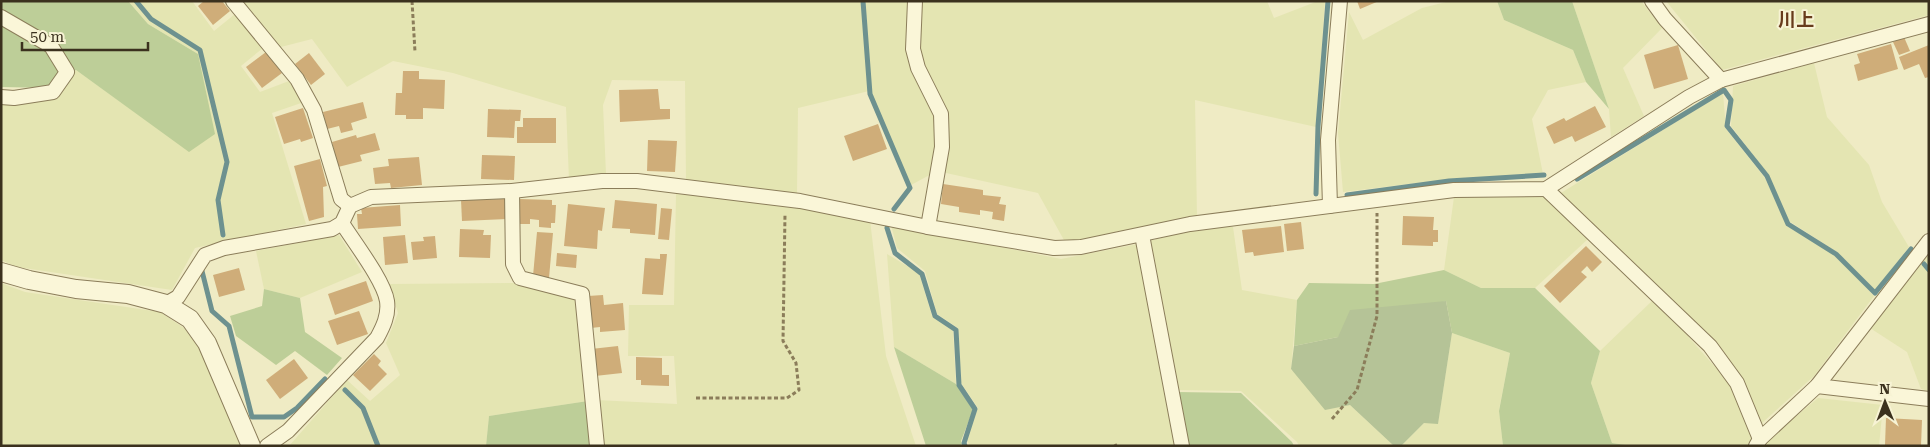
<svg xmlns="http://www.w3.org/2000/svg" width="1930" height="447" font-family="'Roboto Serif','Noto Sans JP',serif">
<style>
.farmland{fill:#e4e5b2}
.green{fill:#bdce98}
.cemetery{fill:#b5c397}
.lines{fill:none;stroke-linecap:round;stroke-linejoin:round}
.stream{stroke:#6d918f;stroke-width:5}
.building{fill:#cfad79}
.minor-casing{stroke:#8b7d5a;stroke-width:16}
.tertiary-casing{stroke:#8b7d5a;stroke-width:20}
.path{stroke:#8b7d5a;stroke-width:3;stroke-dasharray:4 2.5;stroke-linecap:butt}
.minor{stroke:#faf6d8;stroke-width:14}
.tertiary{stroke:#faf6d8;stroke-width:18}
.labels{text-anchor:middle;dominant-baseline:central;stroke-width:4;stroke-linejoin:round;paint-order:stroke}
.neighbourhood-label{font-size:18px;font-weight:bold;fill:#683b1c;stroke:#f7f3d4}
</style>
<rect width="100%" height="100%" fill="#efebc4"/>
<!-- farmland -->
<g class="farmland">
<path d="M128,1h64l22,30 21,-17 28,34 -22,18 19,26 29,-11 15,21 -32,11 34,111 -111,24 -23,42 -155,-23 -16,-7v-158l53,-3 22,-29 113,81 9,-97 -50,-30z"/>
<path d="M238,1h1029l7,17 44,-17h7l-9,126 -121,-27 2,117 -106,23 -26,2 -27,-49 -101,-22 -26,14 -42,-94 -71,17 -1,85 -111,-13 -1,-99 -73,-1 -9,25 3,69 -37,6 -3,-73 -113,-34 -60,-12 -46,26 -35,-48 -35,9z"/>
<path d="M1450,1h47l7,19 69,30 13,32 -38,8 -16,29 11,55 -93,5 -107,13 -5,-59 11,-121 14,28 59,-32z"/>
<path d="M1572,1h69l21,27 -39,40 21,48 -33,21 -2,-28z"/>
<path d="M1666,1h263v14l-207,55z"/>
<path d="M1814,63l13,54 42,48 13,37 27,45 -34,43 -38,-38 -48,-31 -21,-47 -37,-48 2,-40z"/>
<path d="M1723,93l3,36 39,49 22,48 48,29 39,41 -60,80 -52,47 -22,-47 -179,-183z"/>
<path d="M676,194l122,11 72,15 16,136 30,90h-313l-7,-46 81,4 -3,-48h-46l1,-51h45z"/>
<path d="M1546,194l42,45 -53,49h-54l-37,-18 10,-73z"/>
<path d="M891,225l170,34 77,-15 37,202h-205l-4,-7 12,-31 -17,-25 -3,-55 -21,-14 -12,-43 -28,-23z"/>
<path d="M1206,227h27l9,63 55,10 -6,70 59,35 44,41h-95l-2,-4 -56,-51 -64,-1 -28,-149z"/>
<path d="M339,235l23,37 -62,26 -36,-9 -8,-38z"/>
<path d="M887,254l32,19 13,43 21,15 3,53 -62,-37z"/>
<path d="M1929,254v137l-8,-2 -14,-37 -37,-24z"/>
<path d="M1,283l24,9 135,20 24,16 17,23 40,95h-240z"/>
<path d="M515,283l63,16 10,102 -99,15 -3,30h-197l58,-66 23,21 30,-26 -14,-32 12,-30 -9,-29z"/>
<path d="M1652,301l32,31 48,54 21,51 -5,9h-116l-20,-3 -21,-60 9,-32z"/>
<path d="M1452,333l58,20 -11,57 4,36h-102l23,-23h14z"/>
<path d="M1818,398l65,7 -4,41h-115l7,-9z"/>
</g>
<!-- green -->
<g class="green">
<path d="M1,1h127l20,23 50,30 17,80 -26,18 -113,-82 -26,18 -49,-1z"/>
<path d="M1497,1h75l37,108 -23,-27 -13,-32 -69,-30z"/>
<path d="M1444,270l37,18h54l65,63 -9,32 21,60 20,3h-129l-4,-35 11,-58 -58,-20 -6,-32 -108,36 -44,9 3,-46 12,-17 65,1z"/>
<path d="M264,289l36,9 5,34 37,26 -15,17 -32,-24 -19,14 -40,-29 -6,-20 32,-10z"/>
<path d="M894,347l62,37 17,26 -12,31 1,5h-36z"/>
<path d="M1177,392l64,1 51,49 2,4h-106z"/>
<path d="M588,401l5,45h-107l3,-30z"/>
</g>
<!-- cemetery -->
<path class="cemetery" d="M1446,301l6,32 -14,91 -14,-1 -23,23h-7l-44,-41 -25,5 -34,-41 3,-23 44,-9 12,-27z"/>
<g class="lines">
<!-- stream -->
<g class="stream">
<path d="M136,1l15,18 49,31 27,112 -9,38 5,35"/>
<path d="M863,1l7,93 40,94 -16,21"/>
<path d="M1577,179l147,-89 7,10 -4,26 40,50 21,48 48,30 39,39 36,-44"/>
<path d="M1316,194l2,-68 10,-125"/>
<path d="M1347,195l102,-14 95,-6"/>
<path d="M887,228l8,25 27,21 13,42 21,14 3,55 16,24 -11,34 1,3"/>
<path d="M1924,264l5,6"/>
<path d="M202,271l10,40 17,15 23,91h32l13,-9 28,-29"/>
<path d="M345,390l18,18 15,38"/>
</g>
</g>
<!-- building -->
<g class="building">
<path d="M204,1h18l8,10 -17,14 -15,-19z"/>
<path d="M1357,1h22l-19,8z"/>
<path d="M1904,37l6,14 -11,4 -6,-13z"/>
<path d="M1891,44l7,25 -40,12 -4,-16 6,-2 -3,-9z"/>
<path d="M1678,45l10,34 -34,10 -10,-34z"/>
<path d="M1929,45v32l-4,1 -6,-14 -15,6 -5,-13z"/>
<path d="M266,52l16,21 -20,15 -16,-21z"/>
<path d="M309,53l16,21 -14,11 -16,-21z"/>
<path d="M403,71h16v8l26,1 -1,29 -21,-1v11h-17v-4h-11l1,-22h6z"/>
<path d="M658,89l2,20h10v10l-50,3 -1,-32z"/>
<path d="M363,102l4,16 -16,5 2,7 -12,3 -2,-7 -12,3 -4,-17z"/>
<path d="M1595,106l11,21 -31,15 -3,-6 -18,8 -8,-17 18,-9 2,3z"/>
<path d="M303,108l10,30 -12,4 -1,-3 -16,5 -9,-27z"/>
<path d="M488,109l33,1 -1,11h-5l-1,17 -27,-1z"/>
<path d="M523,118h33v25h-39v-16h6z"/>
<path d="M878,124l9,25 -34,12 -9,-25z"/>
<path d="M375,133l5,17 -20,5 2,6 -24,6 -6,-25 24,-7 1,3z"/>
<path d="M648,140l29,1 -2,31 -28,-1z"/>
<path d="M482,155l33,1 -1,24 -33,-1z"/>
<path d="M419,157l3,28 -31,3 -1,-5 -15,1 -2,-16 16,-2 -1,-7z"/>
<path d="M320,159l7,27 -4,1 1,30 -15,4 -15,-55z"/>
<path d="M943,184l40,6v5l18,2 -2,7 7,1 -2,16 -12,-2 1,-7 -13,-2v5l-21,-3v-5l-18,-3z"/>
<path d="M506,199l1,20 -45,2 -1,-21z"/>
<path d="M519,199l33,1v5h4l-1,18h-4v5l-12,-1v-7l-9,-1v5h-11z"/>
<path d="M615,200l42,4 -2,31 -25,-2v-4l-18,-1z"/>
<path d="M568,204l37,4 -3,23 -4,-1 -1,19 -33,-3z"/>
<path d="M400,205l1,21 -43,3 -1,-15h5l-1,-6z"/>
<path d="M661,208l11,1 -3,31 -11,-1z"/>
<path d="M1403,216l31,1 -1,13h5v12h-5v4l-31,-1z"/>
<path d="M1301,222l3,27 -17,2 -3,-27z"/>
<path d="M1281,226l3,26 -30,4 -1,-4 -8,1 -3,-23z"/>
<path d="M460,229l24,1 -1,5h8l-1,23 -31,-1z"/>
<path d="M537,232l16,1 -4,45 -16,-2z"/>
<path d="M405,235l3,28 -23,2 -2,-28z"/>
<path d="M435,236l2,22 -24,2 -2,-18 13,-1 -1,-4z"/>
<path d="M1586,246l16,16 -10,10 -5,-6 -6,6 6,5 -27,26 -16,-17z"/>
<path d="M557,253l20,2 -1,13 -20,-2z"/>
<path d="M660,254h7l-4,41 -21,-1 3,-36 15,1z"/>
<path d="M239,268l6,22 -26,7 -6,-22z"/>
<path d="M366,281l7,20 -38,14 -7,-21z"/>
<path d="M603,295l1,10 19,-2 2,27 -25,2v-5l-9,1 -3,-32z"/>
<path d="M359,311l9,23 -31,11 -9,-24z"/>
<path d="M618,346l4,27 -27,3 -4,-27z"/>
<path d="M374,354l7,7 -3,4 9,9 -17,17 -17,-16z"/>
<path d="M636,357l26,1v17h7v11l-28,-1v-5h-5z"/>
<path d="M294,359l14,19 -28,21 -14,-19z"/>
<path d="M1886,418l36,2 -1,26 -36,-1z"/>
</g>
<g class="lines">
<!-- minor casing -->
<g class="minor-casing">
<g id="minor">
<path d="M233,1l64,78 17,31 27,89 9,7"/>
<path d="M915,1l-2,48 5,19 23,46 1,33 -14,80"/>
<path d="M1652,1l13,18 56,61"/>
<path d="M1,17l50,29 16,26 -14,20 -39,6 -13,-1"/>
<path d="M1546,189l164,157 27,37 23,56"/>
<path d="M512,191l1,73 7,14 62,16 15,152"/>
<path d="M1330,206l-2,-66 12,-139"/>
<path d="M1142,235l40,211"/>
<path d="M166,304l12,-7 27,-42 19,-7 108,-19 10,-6 8,-17 21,-9 141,-6 90,-10h35l163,20 128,26 126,21 27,-1 109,-23 264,-34 92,-1 143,-92 32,-17 208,-56"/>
<path d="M1817,386l112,13"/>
<path d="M267,446l21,-15 89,-93c6,-11 12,-23 10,-37 -3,-20 -33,-59 -45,-78"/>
<path d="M1756,446l4,-7 57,-53 112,-145"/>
</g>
</g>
<!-- tertiary casing -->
<g class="tertiary-casing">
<path id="tertiary" d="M1,272l28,8 47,9 52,5 38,10 24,15 17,24 44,103"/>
</g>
<!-- path -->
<g class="path">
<path d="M412,1l3,51"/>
<path d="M696,398h91l12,-8 -3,-27 -13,-22 2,-127"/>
<path d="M1332,419l25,-29 20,-74v-103"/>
<path d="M1115,444l1,2"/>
</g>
<!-- minor -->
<use href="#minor" class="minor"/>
<!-- tertiary -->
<use href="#tertiary" class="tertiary"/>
</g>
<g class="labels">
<!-- neighbourhood labels -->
<g class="neighbourhood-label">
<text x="1796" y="19">川上</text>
</g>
</g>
<!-- border -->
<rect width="1930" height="447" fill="none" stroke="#3b311e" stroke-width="5"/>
<!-- north arrow -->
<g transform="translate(1885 402) rotate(359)" stroke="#f7f3d4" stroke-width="4" paint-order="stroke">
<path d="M0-4L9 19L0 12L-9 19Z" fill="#3b311e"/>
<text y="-8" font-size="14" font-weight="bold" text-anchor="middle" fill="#3b311e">N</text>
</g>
<!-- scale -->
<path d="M22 42v8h126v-8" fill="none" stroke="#3b311e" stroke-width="2.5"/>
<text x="30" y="42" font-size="15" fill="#3b311e" stroke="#f7f3d4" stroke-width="4" paint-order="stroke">50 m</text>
</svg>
